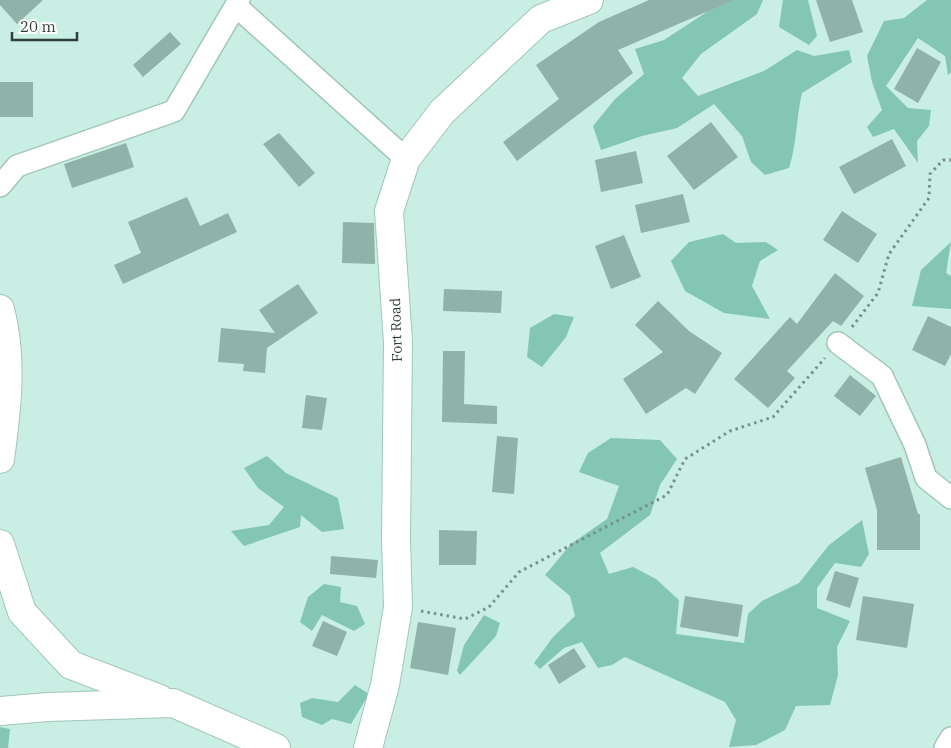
<svg xmlns="http://www.w3.org/2000/svg" width="951" height="748" font-family="'IBM Plex Serif',serif">
<style>
.green{fill:#83c6b4}
.building{fill:#8fb3a9}
.lines{fill:none;stroke-linecap:round;stroke-linejoin:round}
.minor-casing{stroke:#a1c6bb;stroke-width:24}
.tertiary-casing{stroke:#a1c6bb;stroke-width:30}
.path{stroke:#78918a;stroke-width:3;stroke-dasharray:2.5 4;stroke-linecap:butt}
.minor{stroke:#fff;stroke-width:21}
.tertiary{stroke:#fff;stroke-width:28}
.labels{text-anchor:middle;dominant-baseline:central;stroke-width:4;stroke-linejoin:round;paint-order:stroke}
.street-label{font-size:14px;fill:#2f3e3a;stroke:#fff}
</style>
<rect width="100%" height="100%" fill="#c9eee3"/>
<!-- green -->
<g class="green">
<path d="M725,0h38l-6,14 -56,40 -19,24 16,18 66,-25 33,-21 17,6 35,-6 3,12 -50,31c-6,25 -5,50 -13,75l-24,7 -14,-13 -9,-26 -28,-32 -37,24 -35,8 -41,14 -8,-24 22,-27 29,-25 -9,-25 29,-9z"/>
<path d="M783,0h25l9,36 -8,9 -30,-18z"/>
<path d="M927,0h24v72l-3,3 -3,-19 -27,-18 -32,48 22,22 23,2 -2,16 -12,15 1,22 -24,-34 -21,8 -6,-10 15,-17 -10,-28 -5,-26 17,-35 20,-3z"/>
<path d="M723,234l13,9 30,-1 12,8 -18,11 -8,25 18,33 -46,-6 -39,-22 -14,-30 18,-19z"/>
<path d="M951,242l-5,31 5,3v33l-39,-3 9,-36z"/>
<path d="M554,314l20,3 -8,20 -24,30 -15,-10 3,-29z"/>
<path d="M611,438l49,2 17,19 -17,26 -10,30 -50,38 9,21 24,-7 23,12 23,21 -3,34 68,9 4,-29 14,-13 37,-18 30,-38 33,-25 7,34 -8,13 -26,-4 -18,25v20l33,13 -13,26 1,28 -8,30 -34,1 -11,24 -29,15 -27,2 7,-27 -11,-18 -100,-45 -13,8 -14,3 -16,-26 -18,6 -24,21 -6,-6 19,-26 22,-21 -5,-20 -25,-21 26,-31 36,-25 12,-33 -40,-14 9,-19z"/>
<path d="M267,456l19,17 52,25 6,31 -22,3 -21,-17 -1,12 -56,19 -13,-15 38,-6 15,-18 -26,-19 -14,-20z"/>
<path d="M324,584l17,3 -1,15 17,4 8,18 -11,7 -32,-16 -10,16 -12,-9 8,-25z"/>
<path d="M484,615l16,8 -4,13 -36,39 -3,-4 7,-26z"/>
<path d="M355,685l14,9 -18,30 -19,-5 -10,6 -20,-8 -2,-14 12,-5 26,4z"/>
<path d="M0,727l10,2 -2,19h-8z"/>
</g>
<!-- building -->
<g class="building">
<path d="M0,0h43l-26,24 -17,-19z"/>
<path d="M649,0h85l-116,50 15,23 -116,88 -14,-19 56,-43 -23,-34 63,-43z"/>
<path d="M816,0h36l11,32 -33,10z"/>
<path d="M170,32l11,12 -38,33 -10,-12z"/>
<path d="M917,48l24,14 -23,41 -24,-14z"/>
<rect x="0" y="82" width="33" height="35"/>
<path d="M711,122l27,35 -44,33 -27,-34z"/>
<path d="M279,133l36,40 -16,14 -36,-43z"/>
<path d="M892,139l14,27 -52,28 -15,-27z"/>
<path d="M126,143l8,24 -62,21 -8,-24z"/>
<path d="M636,151l7,32 -42,9 -6,-32z"/>
<path d="M683,194l7,28 -49,11 -6,-28z"/>
<path d="M187,197l13,29 28,-13 9,19 -114,52 -9,-19 27,-12 -13,-31z"/>
<path d="M842,211l35,23 -19,29 -35,-23z"/>
<path d="M343,222l31,1 1,41 -33,-1z"/>
<path d="M624,235l17,42 -30,12 -16,-43z"/>
<path d="M835,273l29,23 -23,30 -8,-5 -46,50 8,7 -27,30 -34,-29 56,-62 7,7z"/>
<path d="M298,284l20,29 -51,35 -2,25 -22,-2 1,-7 -26,-2 3,-34 54,5 -16,-23z"/>
<path d="M444,289l58,2 -1,22 -58,-2z"/>
<path d="M658,301l31,30 33,22 -27,41 -9,-6 -40,26 -23,-35 40,-27 -28,-27z"/>
<path d="M928,316l23,11v27l-6,12 -33,-16z"/>
<path d="M443,351h22l-1,53 33,2v18l-55,-2z"/>
<path d="M850,375l26,21 -16,20 -26,-20z"/>
<path d="M306,395l21,3 -5,32 -20,-2z"/>
<path d="M497,436l21,2 -4,56 -22,-2z"/>
<path d="M901,457l17,57h2v36h-43v-40l-12,-42z"/>
<path d="M439,530l38,1 -1,34h-37z"/>
<path d="M331,556l47,4 -2,18 -46,-4z"/>
<path d="M835,571l24,7 -9,30 -24,-8z"/>
<path d="M685,596l58,9 -5,32 -58,-10z"/>
<path d="M863,596l51,8 -7,44 -51,-8z"/>
<path d="M323,621l24,11 -10,24 -25,-10z"/>
<path d="M418,622l38,6 -8,47 -38,-7z"/>
<path d="M574,648l12,19 -27,17 -11,-19z"/>
</g>
<g class="lines">
<!-- minor casing -->
<g class="minor-casing">
<g id="minor">
<path d="M236,6l170,153"/>
<path d="M0,186l17,-20 157,-55 65,-111"/>
<path d="M838,343l44,33 33,69 11,33 25,20"/>
<path d="M945,748l6,-10"/>
</g>
</g>
<!-- tertiary casing -->
<g class="tertiary-casing">
<g id="tertiary">
<path d="M0,309c13,50 7,99 0,150"/>
<path d="M0,544l22,68 49,53 89,34"/>
<path d="M0,711l48,-4 125,-4 103,45"/>
<path d="M368,748l17,-63 13,-78 -2,-67 2,-198 -9,-131 17,-52 36,-47 99,-93 48,-19"/>
</g>
</g>
<!-- path -->
<g class="path">
<path d="M852,327l26,-34 11,-39 40,-56 1,-24 13,-14h8"/>
<path d="M421,611l44,8 24,-12 30,-35 148,-77 18,-36 45,-28 43,-14 52,-59"/>
</g>
<!-- minor -->
<use href="#minor" class="minor"/>
<!-- tertiary -->
<use href="#tertiary" class="tertiary"/>
</g>
<g class="labels">
<!-- street labels -->
<g class="street-label">
<text transform="translate(396 330) rotate(-92)">Fort Road</text>
</g>
</g>
<!-- scale -->
<path d="M12 32v8h65v-8" fill="none" stroke="#2f3e3a" stroke-width="2.5"/>
<text x="20" y="32" font-size="15" fill="#2f3e3a" stroke="#ffffff" stroke-width="4" paint-order="stroke">20 m</text>
</svg>
